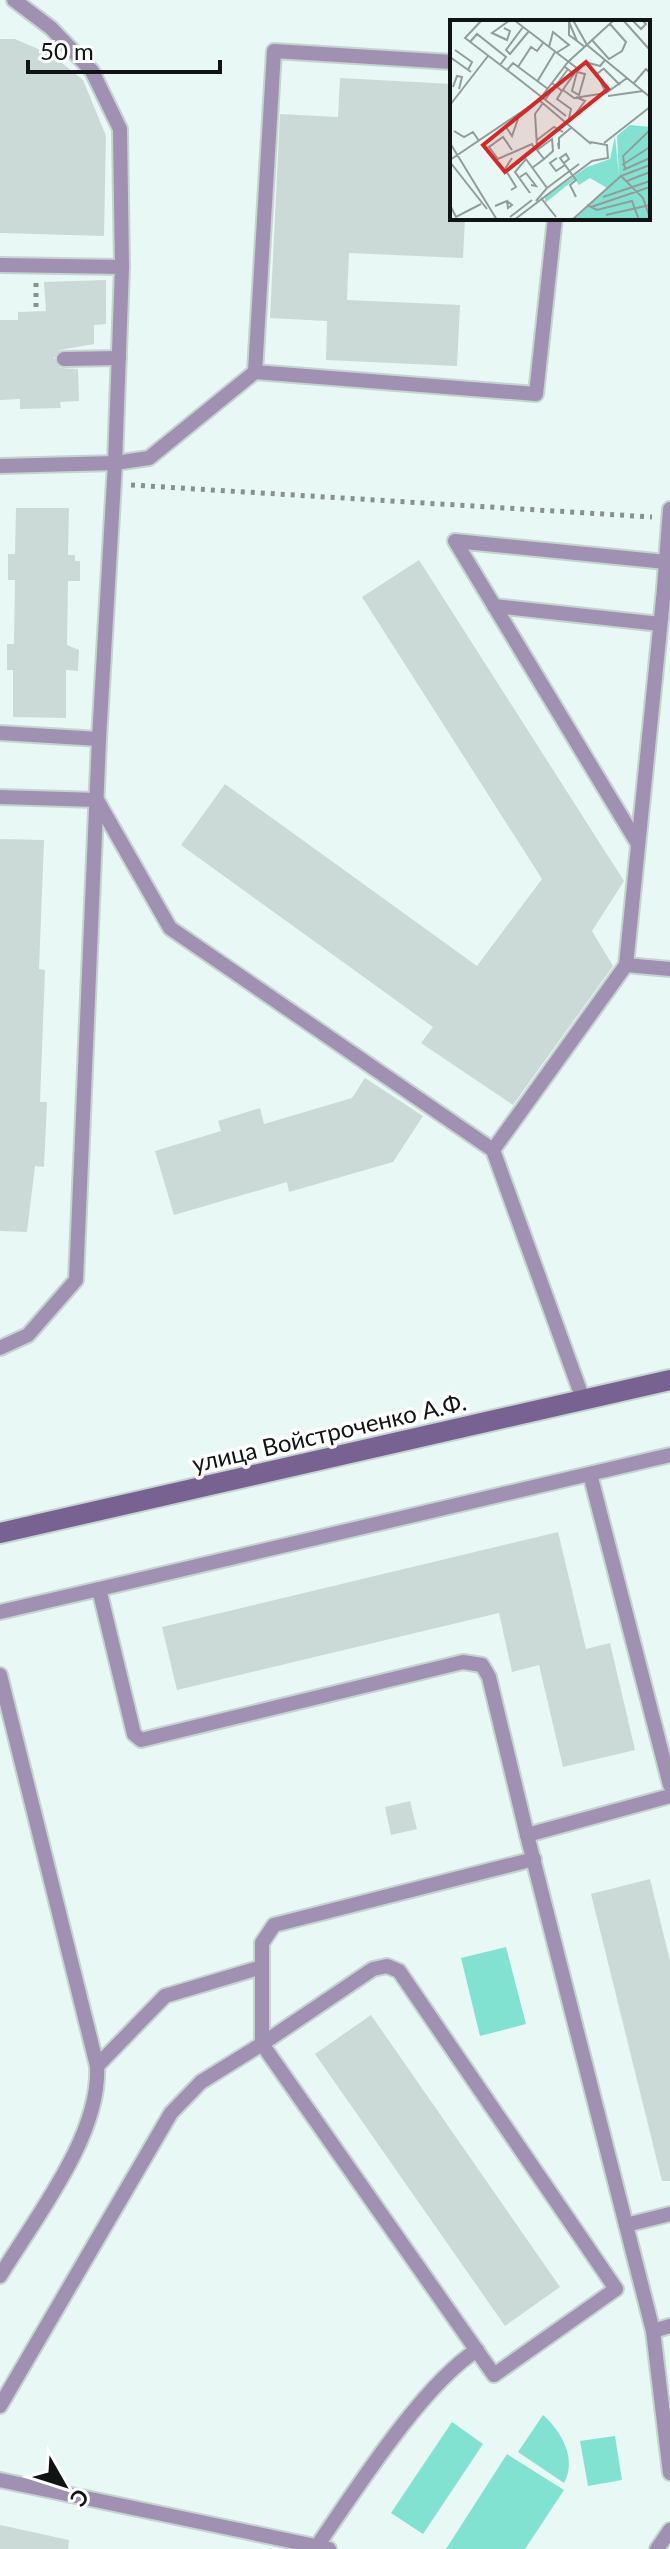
<svg xmlns="http://www.w3.org/2000/svg" width="670" height="2549" font-family="Lato,sans-serif">
<style>
.green{fill:#82e2d1}
.building{fill:#cbdad7}
.lines{fill:none;stroke-linecap:round;stroke-linejoin:round}
.service-casing{stroke:#c5d4d0;stroke-width:18}
.secondary-casing{stroke:#c5d4d0;stroke-width:24}
.path{stroke:#879290;stroke-width:5;stroke-dasharray:4 6;stroke-linecap:butt}
.service{stroke:#a091b2;stroke-width:14}
.secondary{stroke:#786291;stroke-width:20}
.labels{text-anchor:middle;dominant-baseline:central;stroke-width:7;stroke-linejoin:round;paint-order:stroke}
.street-label{font-size:24px;fill:#101514;stroke:#fff}
.inset-road{fill:none;stroke:#929d9a;stroke-width:2}
.view{fill:#d62828;fill-opacity:0.15;stroke:#d62828;stroke-width:4}
.inset-edge{fill:none;stroke:#101514;stroke-width:4}
</style>
<rect width="100%" height="100%" fill="#e8f8f4"/>
<!-- green -->
<g class="green">
<path d="M506,1947l20,77 -46,12 -19,-78z"/>
<path d="M543,2415c19,17 34,44 21,68l-46,-31z"/>
<path d="M452,2422l31,22 -60,90 -32,-21z"/>
<path d="M615,2436l7,44 -34,6 -8,-45z"/>
<path d="M507,2454l57,36 -39,59h-79z"/>
</g>
<!-- building -->
<g class="building">
<path d="M0,39h15l37,16 31,25 23,56 -2,100 -104,-3z"/>
<path d="M340,78l112,6v134h13l-2,40 -114,-5 -2,47 113,5 -3,61 -131,-6 1,-39 -57,-3 10,-204 58,3z"/>
<path d="M106,280v44l-12,1v19l-34,6 -6,8 6,10 18,1 1,32 -19,1 1,6 -41,1v-10l-20,1v-80h18v-8l28,-1 -2,-29z"/>
<path d="M16,508h53l-1,47h7v6h5v20h-12l-1,64 12,5 -1,21 -12,-1v48l-53,-1v-47h-6v-26h7l1,-64h-7v-26h7z"/>
<path d="M419,560l205,321 -32,50 21,35 -100,139 -92,-62 12,-16 -252,-182 44,-61 252,182 65,-87 -180,-282z"/>
<path d="M0,839l44,1 -5,129 6,1 -5,132h7l-3,65 -9,-1 -8,66 -27,-1z"/>
<path d="M365,1078l58,38 -30,46 -104,30 -2,-10 -113,33 -19,-64 66,-20 -3,-10 42,-13 4,16 88,-26z"/>
<path d="M558,1532l28,117 24,-6 25,107 -72,17 -24,-102 -27,7 -13,-59 -322,77 -15,-63z"/>
<path d="M410,1801l7,28 -26,6 -6,-28z"/>
<path d="M650,1879l20,82v220h-8l-71,-287z"/>
<path d="M371,2015l189,272 -55,39 -190,-272z"/>
<path d="M0,2525l69,15 -1,9h-68z"/>
</g>
<g class="lines">
<!-- service casing -->
<g class="service-casing">
<g id="service">
<path d="M14,0l37,28 41,43 28,58 2,138"/>
<path d="M0,265l122,2 -7,196 -115,3"/>
<path d="M64,359l55,-1"/>
<path d="M255,372l19,-321 178,11"/>
<path d="M664,589l6,-80"/>
<path d="M494,606l166,18"/>
<path d="M0,733l99,6 16,-276 34,-5 106,-86 281,22 19,-176"/>
<path d="M0,797l97,3 73,128 323,222 91,252"/>
<path d="M638,844l-183,-303 211,21"/>
<path d="M626,965l38,-376h6"/>
<path d="M493,1150l133,-185 44,4"/>
<path d="M0,1348l28,-13 48,-55 23,-541"/>
<path d="M590,1474l80,311"/>
<path d="M99,1589l571,-134"/>
<path d="M0,1612l99,-23 35,145 7,6 322,-78 19,3 7,12 38,158 143,-39"/>
<path d="M0,1675l97,391 68,-70 97,-29"/>
<path d="M527,1835l99,390 44,-11"/>
<path d="M387,1966l12,5 217,318 -122,86 -232,-331 111,-75z"/>
<path d="M626,2225l27,106 17,142"/>
<path d="M0,2276c35,-58 101,-141 97,-210"/>
<path d="M653,2331l17,-5"/>
<path d="M0,2406l171,-293 30,-31 61,-38v-101l12,-18 260,-66"/>
<path d="M0,2480l329,69"/>
<path d="M317,2546c38,-55 105,-161 160,-196"/>
<path d="M657,2549l13,-19"/>
</g>
</g>
<!-- secondary casing -->
<g class="secondary-casing">
<path id="secondary" d="M0,1533l670,-153"/>
</g>
<!-- path -->
<g class="path">
<path d="M36,283v28"/>
<path d="M131,485l521,32"/>
</g>
<!-- service -->
<use href="#service" class="service"/>
<!-- secondary -->
<use href="#secondary" class="secondary"/>
</g>
<g class="labels">
<!-- street labels -->
<g class="street-label">
<text transform="translate(329 1432) rotate(-13)">улица Войстроченко А.Ф.</text>
</g>
</g>
<!-- overview -->
<g transform="translate(450 20)">
<rect width="200" height="200" fill="#e8f8f4"/>
<path d="M180,105l20,2v93h-76l33,-32 -17,-10 -11,7 -4,-6 -30,24v-6l42,-30 23,-8 5,-23 4,40 -2,-40z" fill="#82e2d1"/>
<path class="inset-road" d="M32,0l-17,18 42,32M64,0l64,49M123,0l14,25 63,52M173,0l27,30M182,0l9,9 5,-5 -4,-4M73,7l-17,23 4,4 19,-23M54,8l6,3 -3,9 -15,-7 18,-13M142,20l17,19 13,-8 4,-9 -16,-18M127,21l-8,-19v13l16,12M20,22l7,-8 29,23 -6,8M99,27l4,-15 16,13 -13,8M5,30l17,12 -4,8M0,37l21,15M68,47l13,-20 6,4 6,-8M153,48l17,17M153,49l-6,5 9,19M127,51l8,-9 15,4 5,-6M127,52l8,2 -6,21 -7,-4zM87,62l18,-30M102,63l10,8 -5,8 14,10 -3,14M184,63l12,-14 4,4M3,67l4,-11 5,1 -3,12M98,69l-35,-26 -6,7 59,46M113,70l11,8 32,-5 21,-15M112,71l12,-17 -9,-7M158,76l35,-5M89,80l52,44M95,80l23,-31M0,85l38,-49M121,100l14,-19 -9,-4M56,107l6,9 6,-17M4,111l10,6 9,-5 6,9M87,120l17,-13 9,5M0,123l47,77M108,123l1,6v-11l13,-11M154,123l46,-36M87,126l-2,-32 8,-11M62,130l-9,-13 -14,10 9,12 34,-15 3,5 -11,8M107,138l-7,5 6,8 9,-6M0,140l89,-60 29,-38 46,-42M0,142l37,47M114,143l5,-4 -3,-5 -6,4 16,22 -6,5 6,12M172,145l28,-18M82,148l12,-9 -7,-9 15,-11 1,12 -9,8M175,149l-2,-13 27,-26M173,150l27,-12M171,156l29,-11M70,157l6,-4 10,13 -5,-1M177,161l23,-9M97,168l32,-24M61,170l5,-3 -11,-18 7,-11M80,173l-15,-21 11,-13 21,29 -11,13M153,177l47,-16M91,178l15,19M0,185l6,12 25,-13M137,185l10,5 35,-9 7,19M45,186l12,-5 1,7 4,-3 -5,-4M141,187l59,-20M156,195l44,-10M60,197l22,-17M64,200l78,-59 16,-3 -1,-13 -17,-3M122,200l49,-44 22,22 7,20"/>
<path class="view" d="M136,42l22,27 -103,83 -22,-27z"/>
<rect width="200" height="200" class="inset-edge"/>
</g>
<!-- north arrow -->
<g transform="translate(64 2485) rotate(129)" stroke="#ffffff" stroke-width="6" paint-order="stroke">
<path d="M0-6L14 30L0 20L-14 30Z" fill="#101514"/>
<text y="-12" font-size="22" font-weight="bold" text-anchor="middle" fill="#101514">С</text>
</g>
<!-- scale -->
<path d="M28 60v12h192v-12" fill="none" stroke="#101514" stroke-width="4"/>
<text x="40" y="60" font-size="24" fill="#101514" stroke="#ffffff" stroke-width="6" paint-order="stroke">50 m</text>
</svg>
